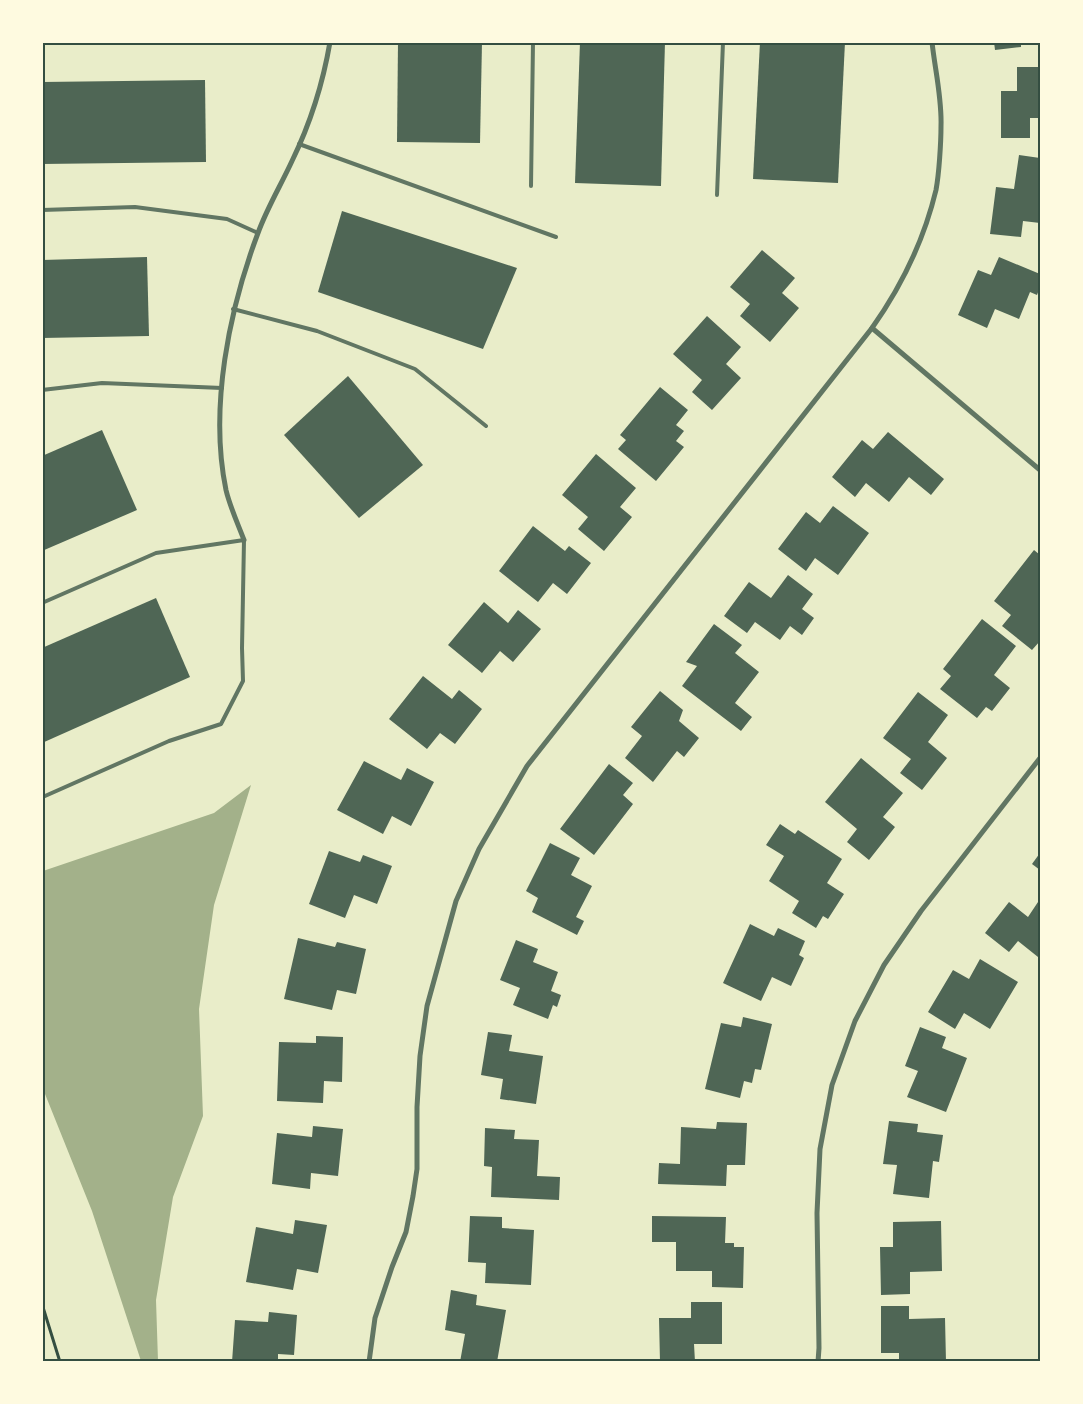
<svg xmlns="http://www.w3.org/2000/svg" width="1083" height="1404" font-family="'DM Sans',sans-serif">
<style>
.water{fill:#a3b18a}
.building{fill:#4f6655}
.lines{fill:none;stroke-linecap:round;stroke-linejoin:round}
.path{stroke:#344e41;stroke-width:3}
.service{stroke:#617663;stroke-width:4}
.minor{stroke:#617663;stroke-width:5}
.neatline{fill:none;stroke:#344e41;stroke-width:2}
</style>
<rect width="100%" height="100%" fill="#e9edc9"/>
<!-- water -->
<path class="water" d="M251,785l-37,120 -15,104 4,107 -30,81 -17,103 2,61h-17l-49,-150 -49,-122v-218l171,-58z"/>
<!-- building -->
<g class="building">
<path d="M398,42h84l-2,101 -83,-1z"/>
<path d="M580,42h85l-4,144 -86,-3z"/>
<path d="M760,42h85l-7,141 -85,-4z"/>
<path d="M994,42h27v5l-26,3z"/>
<path d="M1017,67h23v51h-10v20h-29v-47h16z"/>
<path d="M205,80l1,82 -164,2v-82z"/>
<path d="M1019,155l21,3v65l-17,-2 -2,16 -31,-3 6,-47 18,2z"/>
<path d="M342,211l175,57 -34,81 -165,-57z"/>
<path d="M762,250l33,28 -13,15 17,15 -29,34 -30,-26 10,-12 -20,-17z"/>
<path d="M147,257l2,79 -107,2v-78z"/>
<path d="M999,257l41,17v13l-3,8 -7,-3 -11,27 -24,-10 -8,19 -29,-13 20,-45 13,5z"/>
<path d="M707,316l34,31 -15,17 15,14 -29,32 -20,-18 10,-12 -29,-26z"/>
<path d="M348,376l75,89 -64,53 -75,-83z"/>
<path d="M660,387l28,23 -12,15 8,6 -8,10 8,6 -28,34 -38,-32 8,-9 -6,-5z"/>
<path d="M102,430l35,80 -95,41v-95z"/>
<path d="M888,432l56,47 -13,16 -22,-18 -20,25 -23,-19 -11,14 -23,-20 30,-37 11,9z"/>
<path d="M596,454l40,34 -16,19 12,10 -28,34 -26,-22 10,-12 -26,-22z"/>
<path d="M833,506l36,27 -31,42 -23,-17 -9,13 -28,-22 28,-37 14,11z"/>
<path d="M533,526l32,25 4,-5 22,17 -24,31 -14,-11 -15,19 -39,-31z"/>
<path d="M1034,550l6,5v86l-8,9 -30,-24 9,-11 -17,-14z"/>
<path d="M788,575l25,19 -11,15 12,9 -12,17 -12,-9 -10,14 -25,-18 -8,11 -23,-17 25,-34 22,16z"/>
<path d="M156,598l34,79 -148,66v-95z"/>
<path d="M484,602l24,21 10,-13 23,19 -28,33 -13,-11 -18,22 -34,-28z"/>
<path d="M982,619l34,27 -22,29 16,13 -18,23 -6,-4 -9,11 -37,-29 11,-13 -8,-7z"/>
<path d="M714,624l28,21 -7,8 24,19 -24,31 17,14 -11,14 -59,-45 15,-20 -11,-4z"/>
<path d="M423,676l29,23 7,-9 23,19 -27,35 -15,-11 -13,16 -38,-30z"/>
<path d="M660,691l23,19 -4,11 20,17 -15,19 -7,-6 -24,31 -28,-24 17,-22 -11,-9z"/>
<path d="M918,692l30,23 -20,27 19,16 -25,32 -22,-17 11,-14 -28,-21z"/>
<path d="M861,758l42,35 -20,24 12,10 -26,33 -22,-18 10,-13 -32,-27z"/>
<path d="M364,761l37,19 6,-12 27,14 -23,44 -19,-10 -9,18 -46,-24z"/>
<path d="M609,764l24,19 -10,12 10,9 -39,51 -34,-26z"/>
<path d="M780,824l15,10 3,-4 44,29 -15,24 17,11 -16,25 -5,-3 -7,12 -24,-15 7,-12 -30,-20 15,-25 -18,-11z"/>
<path d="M550,843l30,15 -9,17 21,11 -16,31 8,4 -7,14 -45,-23 6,-14 -12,-7z"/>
<path d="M329,851l31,11 3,-7 29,11 -15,38 -23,-9 -9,23 -36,-14z"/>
<path d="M1040,853v17l-8,-6z"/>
<path d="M1040,899v55l-2,3 -20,-16 -9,11 -24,-19 24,-31 19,15z"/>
<path d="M750,924l24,12 4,-8 27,13 -6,14 5,3 -13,28 -19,-9 -11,24 -38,-18z"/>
<path d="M298,938l37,9 2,-5 29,7 -10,45 -19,-4 -5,20 -48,-11z"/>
<path d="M516,940l22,9 -5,13 25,10 -7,19 10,4 -4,12 -4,-2 -5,14 -35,-14 7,-17 -20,-8z"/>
<path d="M980,959l38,23 -28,47 -26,-16 -9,16 -27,-17 25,-42 16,9z"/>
<path d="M743,1017l29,7 -11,46 -6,-1 -3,14 -8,-2 -4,17 -35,-9 16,-66 20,4z"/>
<path d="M920,1027l26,10 -4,11 25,10 -21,54 -39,-15 11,-26 -13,-5z"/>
<path d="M488,1032l24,3 -3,16 34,5 -7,48 -36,-5 3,-20 -22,-4z"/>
<path d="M316,1036l27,1 -1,45 -18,-1 -1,22 -46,-2 2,-59 37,1z"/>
<path d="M889,1121l29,3 -1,8 26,3 -4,27 -6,-1 -4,37 -36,-4 4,-29 -14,-1z"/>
<path d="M717,1122l30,1 -2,42h-18l-1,21 -68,-2 1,-21 21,1 1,-37 35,2z"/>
<path d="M313,1126l30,3 -5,47 -27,-3 -1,16 -38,-5 5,-51 35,4z"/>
<path d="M485,1128l30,2 -1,9 25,1 -2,36 23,1 -1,23 -68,-3 1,-30 -8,-1z"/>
<path d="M470,1216l32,1v11l32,2 -3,55 -46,-2 1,-20 -18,-1z"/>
<path d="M652,1216l74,1 -1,26h9v4h10l-1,41 -31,-1v-16h-36v-29h-24z"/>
<path d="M295,1220l32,5 -9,48 -21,-4 -4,21 -47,-8 10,-55 37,7z"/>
<path d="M941,1221l1,50 -32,1v22l-29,1 -1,-48h13v-25z"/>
<path d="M451,1290l26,5 -1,10 30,5 -9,52h-37l5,-28 -20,-4z"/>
<path d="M691,1302h31v42h-28l1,18h-35l-1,-44h32z"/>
<path d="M881,1306h28v13l36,-1 1,44h-47v-9h-18z"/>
<path d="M269,1312l28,3 -3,40 -16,-1v8h-46l3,-42 33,2z"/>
</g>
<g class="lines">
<!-- path -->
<path class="path" d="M42,1304l18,58"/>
<!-- service -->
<g class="service">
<path d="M299,144l257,93"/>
<path d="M531,186l2,-144"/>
<path d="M717,195l6,-153"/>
<path d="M42,210l93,-3 92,12 31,14"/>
<path d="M233,309l84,22 98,38 71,57"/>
<path d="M42,390l60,-7 120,5"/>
<path d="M42,603l114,-50 88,-13 -2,108 1,33 -22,43 -52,17 -124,55"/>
</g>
<!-- minor -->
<g class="minor">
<path d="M872,328l168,142"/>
<path d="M244,540c-6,-16 -14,-33 -18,-50 -17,-82 3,-180 32,-257 9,-25 23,-48 34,-72 18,-37 31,-78 38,-119"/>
<path d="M369,1362l6,-44 17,-51 14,-35 7,-36 4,-27v-62l3,-51 7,-50 29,-105 23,-52 48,-83 345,-438c29,-41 52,-88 64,-138 3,-16 5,-47 5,-64 1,-28 -6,-56 -9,-84"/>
<path d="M818,1362l1,-14 -2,-135 3,-64 12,-64 23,-64 29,-56 37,-54 119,-153"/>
</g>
</g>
<!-- border -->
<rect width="1083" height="1404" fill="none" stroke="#fefae0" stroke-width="88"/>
<rect x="44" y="44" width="995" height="1316" class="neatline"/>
</svg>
